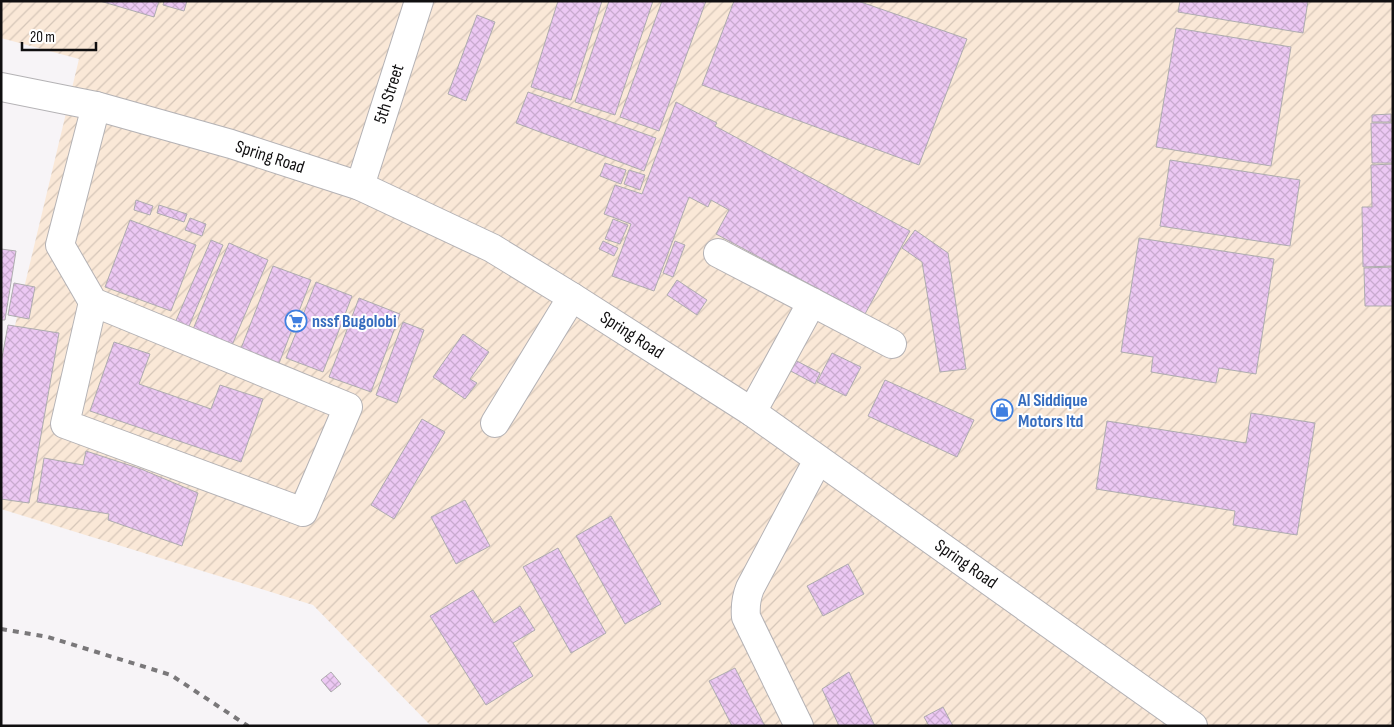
<svg xmlns="http://www.w3.org/2000/svg" width="1394" height="727" font-family="'Sofia Sans Condensed',sans-serif">
<style>
.industrial{fill:url(#industrial-furrows)}
.building{fill:url(#building-cross-hatch);stroke:#aeacaf}
.lines{fill:none;stroke-linecap:round;stroke-linejoin:round}
.minor-casing{stroke:#b4b2b5;stroke-width:30}
.major-casing{stroke:#b4b2b5;stroke-width:30}
.minor{stroke:#fff;stroke-width:28}
.major{stroke:#fff;stroke-width:28}
.rail{stroke:#7a787a;stroke-width:4;stroke-dasharray:6 6;stroke-linecap:butt}
.labels{text-anchor:middle;dominant-baseline:central;stroke-width:4;stroke-linejoin:round;paint-order:stroke}
.street-label{font-size:18px;fill:#100f10;stroke:#fff}
.shop-label{font-size:18px;font-weight:bold;fill:#366cbe;stroke:#fff;text-anchor:start}
</style>
<defs>
<pattern id="industrial-furrows" width="10" height="10" patternUnits="userSpaceOnUse" patternTransform="scale(1.25)"><rect width="10" height="10" fill="#fae8d7"/><path d="M-1 1l2-2M0 10L10 0M9 11l2-2" fill="none" stroke="#d5c6b8"/></pattern>
<pattern id="building-cross-hatch" width="8" height="8" patternUnits="userSpaceOnUse" patternTransform="scale(1.25)"><rect width="8" height="8" fill="#ecc8f3"/><path d="M0 0l8 8M0 8l8-8" fill="none" stroke="#c9abcf"/></pattern>
</defs>
<rect width="100%" height="100%" fill="#f7f4f7"/>
<!-- industrial -->
<path class="industrial" d="M1,1h1392v725h-962l-118,-121 -312,-96v-125l78,-325 -78,-21z"/>
<!-- building -->
<g class="building">
<path d="M100,1h59l-5,16z"/>
<path d="M164,1h23l-3,10 -21,-6z"/>
<path d="M558,1h44l-31,99 -40,-13z"/>
<path d="M609,1h44l-38,114 -40,-13z"/>
<path d="M662,1h44l-47,130 -39,-14z"/>
<path d="M734,1h124l109,38 -48,126 -217,-80z"/>
<path d="M1180,1h128l-5,32 -125,-21z"/>
<path d="M477,15l18,7 -29,79 -18,-7z"/>
<path d="M1176,28l115,19 -20,119 -115,-19z"/>
<path d="M528,92l128,46 -12,33 -128,-48z"/>
<path d="M676,102l41,21 -2,3 195,105 -45,83 -149,-80 13,-24 -18,-10 -3,7 -19,-10 -35,94 -42,-15 19,-52 -27,-10 11,-29 27,9z"/>
<path d="M1391,114v8h-19v-7z"/>
<path d="M1371,123h22v40h-21z"/>
<path d="M1170,160l130,20 -10,66 -130,-20z"/>
<path d="M605,163l21,7 -5,14 -21,-8z"/>
<path d="M1393,164v102l-30,1 -1,-60h10l-1,-42z"/>
<path d="M629,170l16,5 -5,15 -16,-6z"/>
<path d="M136,200l17,6 -3,9 -16,-5z"/>
<path d="M159,205l28,9 -3,8 -27,-9z"/>
<path d="M190,218l16,6 -4,12 -17,-6z"/>
<path d="M613,219l15,6 -8,19 -15,-5z"/>
<path d="M130,220l66,25 -25,66 -66,-24z"/>
<path d="M915,230l33,23 18,116 -26,3 -18,-110 -20,-14z"/>
<path d="M1139,238l135,21 -18,115 -37,-6 -3,15 -65,-11 2,-15 -32,-5z"/>
<path d="M211,240l12,5 -36,86 -13,-6z"/>
<path d="M603,241l15,7 -4,8 -15,-7z"/>
<path d="M675,241l10,4 -12,32 -10,-4z"/>
<path d="M229,243l39,17 -38,90 -39,-16z"/>
<path d="M1,249l15,2 -11,69h-4z"/>
<path d="M273,266l38,14 -33,86 -38,-15z"/>
<path d="M1393,267v39h-28l-1,-38z"/>
<path d="M677,280l30,20 -10,15 -30,-20z"/>
<path d="M316,282l36,14 -29,76 -37,-14z"/>
<path d="M14,283l21,4 -6,32 -21,-4z"/>
<path d="M359,298l41,16 -29,78 -42,-15z"/>
<path d="M403,322l21,8 -27,73 -21,-8z"/>
<path d="M8,325l51,8 -30,170 -28,-4v-136z"/>
<path d="M463,334l26,18 -19,27 7,4 -12,16 -32,-22z"/>
<path d="M114,342l36,12 -11,30 72,25 9,-24 43,14 -22,63 -151,-51z"/>
<path d="M832,353l29,14 -15,29 -29,-14z"/>
<path d="M791,358l29,15 -5,11 -30,-16z"/>
<path d="M885,380l89,40 -17,37 -89,-41z"/>
<path d="M1251,413l64,10 -18,112 -64,-10 2,-14 -139,-22 11,-68 139,22z"/>
<path d="M422,419l23,13 -51,87 -23,-14z"/>
<path d="M86,451l55,18 57,24 -16,53 -74,-26 1,-6 -72,-12 7,-44 39,7z"/>
<path d="M465,500l25,46 -34,18 -25,-47z"/>
<path d="M611,516l50,88 -36,20 -49,-88z"/>
<path d="M558,548l48,85 -35,20 -48,-86z"/>
<path d="M848,564l16,30 -41,22 -16,-30z"/>
<path d="M473,590l21,33 26,-17 15,24 -22,13 20,33 -47,29 -56,-89z"/>
<path d="M735,668l30,58h-33l-23,-45z"/>
<path d="M331,672l10,12 -10,8 -10,-12z"/>
<path d="M849,672l26,54h-36l-17,-37z"/>
<path d="M943,707l10,19h-24l-5,-9z"/>
</g>
<g class="lines">
<!-- minor casing -->
<g class="minor-casing">
<g id="minor">
<path d="M360,186l59,-185"/>
<path d="M718,253l174,91"/>
<path d="M93,302l255,105 -45,105 -238,-88 28,-122 -33,-57 36,-139"/>
<path d="M752,412l60,-110"/>
<path d="M495,423l77,-126"/>
<path d="M799,726l-53,-109c-1,-11 0,-19 4,-29l68,-128"/>
</g>
</g>
<!-- major casing -->
<g class="major-casing">
<path id="major" d="M1,87l95,19 135,38 129,42 132,62 80,49 180,115 441,314"/>
</g>
<!-- minor -->
<use href="#minor" class="minor"/>
<!-- major -->
<use href="#major" class="major"/>
<!-- rail -->
<path class="rail" d="M1,629l47,8 123,38 77,51"/>
</g>
<!-- icons -->
<defs>
<g id="supermarket-ring" transform="scale(1.125)"><circle r="9.5" fill="#fff" stroke="#3f7fe0" stroke-width="1.5"/><path d="M-6-5.5h2.5l.6 2H6L4.5 2H-2.5L-4.4-4H-6ZM-1.5 3.2a1.3 1.3 0 1 0 .1 0ZM3 3.2a1.3 1.3 0 1 0 .1 0Z" fill="#3f7fe0"/></g>
<g id="shop-ring" transform="scale(1.125)"><circle r="9.5" fill="#fff" stroke="#3f7fe0" stroke-width="1.5"/><path d="M-5-2.5h2.3a2.7 3.5 0 0 1 5.4 0H5L5.5 6h-11ZM-1.5-2.5h3a1.5 2.3 0 0 0-3 0Z" fill="#3f7fe0"/></g>
</defs>
<g fill-rule="evenodd">
<use href="#supermarket-ring" x="296" y="321"/>
<use href="#shop-ring" x="1002" y="410"/>
</g>
<g class="labels">
<!-- street labels -->
<g class="street-label">
<text transform="translate(389 94) rotate(-72)">5th Street</text>
<text transform="translate(270 157) rotate(18)">Spring Road</text>
<text transform="translate(632 335) rotate(33)">Spring Road</text>
<text transform="translate(966 564) rotate(35)">Spring Road</text>
</g>
<!-- shop labels -->
<g class="shop-label">
<text x="312" y="321">nssf Bugolobi</text>
<text x="1018" y="400">Al Siddique<tspan x="1018" dy="21">Motors ltd</tspan></text>
</g>
</g>
<!-- border -->
<rect width="1394" height="727" fill="none" stroke="#100f10" stroke-width="5"/>
<!-- scale -->
<path d="M22 42v8h74v-8" fill="none" stroke="#100f10" stroke-width="2.5"/>
<text x="30" y="42" font-size="15" fill="#100f10" stroke="#ffffff" stroke-width="4" paint-order="stroke">20 m</text>
</svg>
